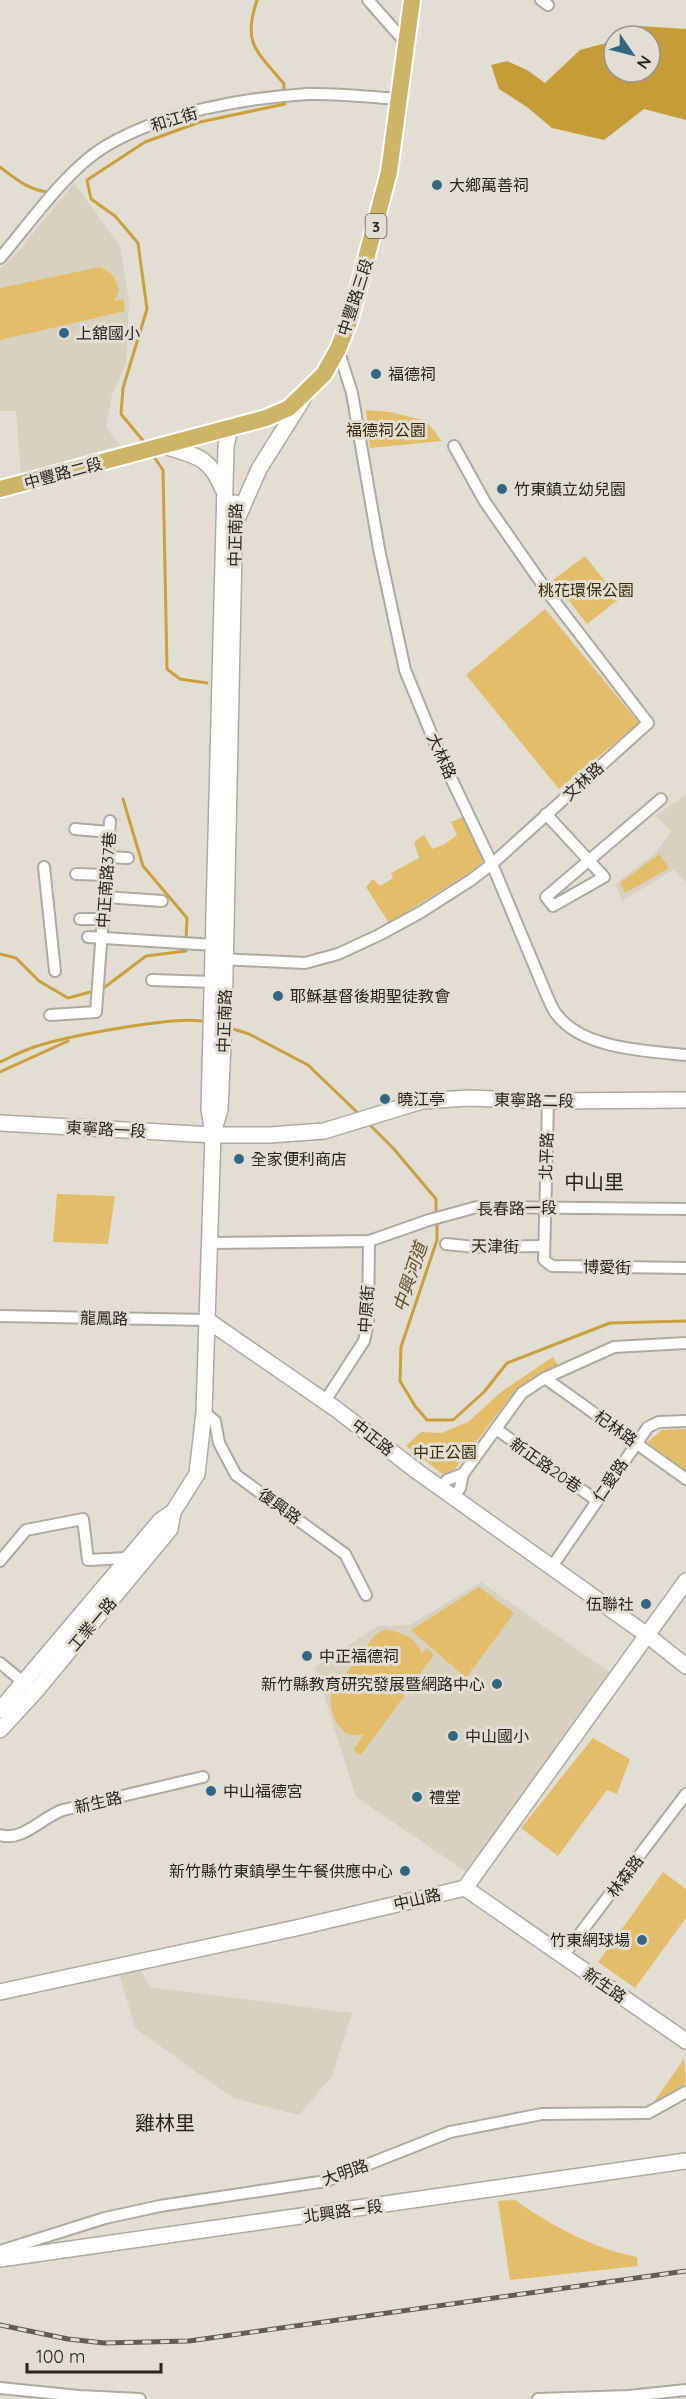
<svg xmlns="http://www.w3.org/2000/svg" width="686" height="2399" font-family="Quicksand,'Noto Sans TC',sans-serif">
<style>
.built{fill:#d9d1c0}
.green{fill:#e3bd69}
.forest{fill:#c59c38}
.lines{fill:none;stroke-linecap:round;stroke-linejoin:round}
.stream{stroke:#c9a03d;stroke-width:3}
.street-casing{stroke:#afaaa0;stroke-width:14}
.secondary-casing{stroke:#afaaa0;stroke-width:18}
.primary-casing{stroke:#fff;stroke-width:20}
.street{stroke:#fff;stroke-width:10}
.secondary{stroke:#fff;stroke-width:15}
.primary{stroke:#cdb466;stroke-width:16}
.rail-casing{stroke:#5f5d56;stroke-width:5}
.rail{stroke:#e3ded3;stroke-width:3;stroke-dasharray:9;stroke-linecap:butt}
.poi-dot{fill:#336683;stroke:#e3ded3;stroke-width:2}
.labels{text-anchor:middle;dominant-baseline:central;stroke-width:6;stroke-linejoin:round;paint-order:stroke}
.shield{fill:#e3ded3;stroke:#5f5c56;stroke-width:1.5}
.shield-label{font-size:15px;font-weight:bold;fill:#272521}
.street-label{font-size:16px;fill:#272521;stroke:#e3ded3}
.poi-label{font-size:16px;fill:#272521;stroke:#e3ded3;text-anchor:start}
.park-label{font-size:16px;fill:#3a2900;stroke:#e3ded3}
.water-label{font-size:18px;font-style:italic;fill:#635129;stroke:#e3ded3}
.quarter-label{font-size:20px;fill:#272521;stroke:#e3ded3}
</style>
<rect width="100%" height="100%" fill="#e3ded3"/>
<!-- built -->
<g class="built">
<path d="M74,183l46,63 9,56 -3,62 -14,31 -6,32 14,18 -99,29 -5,-63h-16v-142l18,-17z"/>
<path d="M686,795v87l-13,-12 -51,31 -7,-17 41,-32 15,-20 -15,-17z"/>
<path d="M481,1582l134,94 -147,197 -112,-76 -41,-130 63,-41 32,-1z"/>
<path d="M140,1969l10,18 202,26 -20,63 -33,39 -66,-17 -98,-70 -16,-55z"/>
</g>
<!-- green -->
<g class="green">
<path d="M100,267c12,5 16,11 19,24l-5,10 9,-2 2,12 -125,29v-52z"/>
<path d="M366,410l24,2 36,9 16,20 -72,7z"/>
<path d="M585,556l34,43 -32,25 -34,-44z"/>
<path d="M545,609l94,114 -80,66 -93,-114z"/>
<path d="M463,817l23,45 -97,61 -23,-36 7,-8 7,7 13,-8 -2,-5 28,-15 -5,-16 10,-7 8,14 13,-5 12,-9 -6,-13z"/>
<path d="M659,854l10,14 -44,25 -5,-10z"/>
<path d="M57,1194l58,2 -7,48 -55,-2z"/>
<path d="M553,1357l5,8 -19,9 -24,17 -67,87 -42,-32 15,-14 20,1 27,-11 33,-30z"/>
<path d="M686,1429v43l-41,-28 17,-14z"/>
<path d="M479,1587l35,26 -48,65 -55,-48z"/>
<path d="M386,1629c16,4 31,9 36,25l5,-6 7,7 -73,100 -8,-5 11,-15c-6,0 -14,1 -20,-3 -10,-9 -15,-26 -13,-38l44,-59z"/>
<path d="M593,1738l37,21 -13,35 -10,-4 -49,66 -37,-28z"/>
<path d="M663,1872l23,17v29l-51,70 -37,-26z"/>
<path d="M684,2059l2,25 -35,22z"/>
<path d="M515,2200c37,26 77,48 122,57l1,9 -128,14 -12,-79z"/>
</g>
<!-- forest -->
<path class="forest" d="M640,26l46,3v91l-42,-11 -40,31 -52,-12 -25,-21 -28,-18 -8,-24 16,-4 20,9 18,13 35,-33 34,-9v31h36v-36h-27z"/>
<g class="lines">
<!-- stream -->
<g class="stream">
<path d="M257,0c-15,45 0,51 27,84v5"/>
<path d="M0,167c16,12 27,22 47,25"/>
<path d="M145,443l-24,-29 2,-26 24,-79 -9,-66 -23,-27 -24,-17 -4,-19 58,-38 55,-20 85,-18"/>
<path d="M152,454l11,16 4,199 13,10 27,4"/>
<path d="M123,799l20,67 44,52 -1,22"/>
<path d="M0,954l16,4 23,23 29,17 26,-7"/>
<path d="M101,990l45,-34 40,-5v-4"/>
<path d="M227,1027l22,7 59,31 52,50"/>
<path d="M0,1062c11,-5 22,-11 34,-15 30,-10 146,-33 173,-25"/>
<path d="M0,1072l68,-31"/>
<path d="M369,1124l24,24 43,51v16"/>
<path d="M437,1221v19l-36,107 -1,34 15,25 12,14h26l31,-28 23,-29 103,-40 76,-2"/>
</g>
<!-- street casing -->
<g class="street-casing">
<g id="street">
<path d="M368,0l38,43"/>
<path d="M541,0l7,5"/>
<path d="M0,258c30,-35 67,-89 106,-112 57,-34 137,-48 202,-52 30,-1 61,3 91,5"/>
<path d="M338,349l14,44 27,156 26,121 35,85 52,109 55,132c3,6 6,15 11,20 26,33 89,35 128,39"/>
<path d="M546,814l58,63 -51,29 -7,-9 115,-98"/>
<path d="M75,829l34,3"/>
<path d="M107,857l21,1"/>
<path d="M44,867l11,104"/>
<path d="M76,874l30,1"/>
<path d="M105,897l57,4"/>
<path d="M80,919h23"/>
<path d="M88,937l126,8"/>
<path d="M220,959l85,4 33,-9 41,-19 42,-23 50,-32 21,-16 156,-141 -99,-129 -64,-92 -31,-56"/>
<path d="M152,980l61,2"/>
<path d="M50,1015l46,-3 14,-191"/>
<path d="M548,1101l-4,159 8,6 134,2"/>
<path d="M209,1243l160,-2 60,-21 48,-13 209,2"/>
<path d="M446,1244l29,3 68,-1"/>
<path d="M0,1316l207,4"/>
<path d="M545,1378l141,101"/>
<path d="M325,1401l39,-60 4,-18 1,-82"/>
<path d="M204,1412l11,9 4,22 17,32 109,79 21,41"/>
<path d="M496,1429l100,71"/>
<path d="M441,1488l6,-8 16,-6"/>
<path d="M454,1497l6,-9 3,-14 59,-81 23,-15 69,-31 72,-4"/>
<path d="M0,1561l26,-31 57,-11 5,41 40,-2"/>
<path d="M551,1568l97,-141 11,-5 27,-1"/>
<path d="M0,1663l28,23"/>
<path d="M0,1835c23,7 42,-18 63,-25l140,-33"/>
<path d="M563,1956l123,-162"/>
<path d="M0,2251l105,-33 55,-12 166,-25 124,-49 92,-18 106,-1 38,-21"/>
<path d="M0,2388l79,8 61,3"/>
<path d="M538,2399l91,-3 57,-6"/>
</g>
</g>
<!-- secondary casing -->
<g class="secondary-casing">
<g id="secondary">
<path d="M164,446c32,10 45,10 59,43"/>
<path d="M238,517l21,-48 44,-70"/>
<path d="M0,1123l213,12h57l54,-4 98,-30 46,-3 80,3 138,-1"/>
<path d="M214,1129l6,-19 4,-90 11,-517"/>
<path d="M207,1320l129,89 82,63 229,163 39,31"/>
<path d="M0,1710l160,-189 13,-9 24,-38 7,-62 9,-277 -4,-26 17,-663 4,-17"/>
<path d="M0,1730l35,-38 135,-163 3,-17"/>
<path d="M465,1888l221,153"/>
<path d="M0,1992l296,-64 169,-40 221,-307"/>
<path d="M0,2259l686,-98"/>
</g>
</g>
<!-- primary casing -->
<g class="primary-casing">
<path id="primary" d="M0,489l266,-71 23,-10 35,-34 14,-25 12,-30 39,-147 23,-172"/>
</g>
<!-- street -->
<use href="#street" class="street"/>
<!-- secondary -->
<use href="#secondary" class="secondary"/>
<!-- primary -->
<use href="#primary" class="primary"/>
<!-- rail casing -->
<g class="rail-casing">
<path id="rail" d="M0,2325l68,14 36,4 85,-2 497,-70"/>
</g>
<!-- rail -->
<use href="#rail" class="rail"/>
</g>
<!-- markers -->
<g class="poi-dot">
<circle cx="437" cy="185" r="6"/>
<circle cx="64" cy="333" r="6"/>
<circle cx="376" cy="374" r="6"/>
<circle cx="502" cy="489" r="6"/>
<circle cx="278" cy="996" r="6"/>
<circle cx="385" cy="1099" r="6"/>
<circle cx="239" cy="1159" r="6"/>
<circle cx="646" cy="1604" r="6"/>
<circle cx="307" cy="1656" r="6"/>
<circle cx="497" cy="1684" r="6"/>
<circle cx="453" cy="1736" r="6"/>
<circle cx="211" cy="1791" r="6"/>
<circle cx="417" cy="1797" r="6"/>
<circle cx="405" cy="1871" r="6"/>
<circle cx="642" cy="1940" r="6"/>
</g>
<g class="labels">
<!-- shield labels -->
<rect class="shield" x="365.5" y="214" width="21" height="24" rx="4.5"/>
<g class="shield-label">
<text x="376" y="226">3</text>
</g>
<!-- street labels -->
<g class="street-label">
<text transform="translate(174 119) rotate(-17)">和江街</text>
<text transform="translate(355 297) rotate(-72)">中豐路三段</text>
<text transform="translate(63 473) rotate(-15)">中豐路二段</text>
<text transform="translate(235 535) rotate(-89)">中正南路</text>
<text transform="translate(442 756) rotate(66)">大林路</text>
<text transform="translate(583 781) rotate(-42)">文林路</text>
<text transform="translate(106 880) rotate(-86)">中正南路37巷</text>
<text transform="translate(224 1021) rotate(-88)">中正南路</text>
<text transform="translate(534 1100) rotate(1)">東寧路二段</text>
<text transform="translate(106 1129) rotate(3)">東寧路一段</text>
<text transform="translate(546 1156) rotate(-88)">北平路</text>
<text transform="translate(517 1208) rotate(-1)">長春路一段</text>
<text transform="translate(495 1246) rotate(1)">天津街</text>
<text transform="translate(607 1267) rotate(1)">博愛街</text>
<text transform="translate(366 1309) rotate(-86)">中原街</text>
<text transform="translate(104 1318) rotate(1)">龍鳳路</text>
<text transform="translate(616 1428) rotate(36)">杞林路</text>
<text transform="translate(373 1437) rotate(38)">中正路</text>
<text transform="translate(546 1465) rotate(35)">新正路20巷</text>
<text transform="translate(610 1480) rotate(-56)">仁愛路</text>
<text transform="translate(280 1506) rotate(36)">復興路</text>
<text transform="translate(92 1624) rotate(-50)">工業一路</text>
<text transform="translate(98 1802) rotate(-13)">新生路</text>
<text transform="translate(625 1876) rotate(-53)">林森路</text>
<text transform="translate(417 1899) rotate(-13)">中山路</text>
<text transform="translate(605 1985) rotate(35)">新生路</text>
<text transform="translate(345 2172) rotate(-19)">大明路</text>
<text transform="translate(343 2211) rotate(-8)">北興路ㄧ段</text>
</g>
<!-- poi labels -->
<g class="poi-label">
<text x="449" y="185">大鄉萬善祠</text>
<text x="76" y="333">上舘國小</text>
<text x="388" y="374">福德祠</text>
<text x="514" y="489">竹東鎮立幼兒園</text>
<text x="290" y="996">耶穌基督後期聖徒教會</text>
<text x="397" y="1099">曉江亭</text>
<text x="251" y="1159">全家便利商店</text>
<text x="634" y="1604" text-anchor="end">伍聯社</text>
<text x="319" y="1656">中正福德祠</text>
<text x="485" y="1684" text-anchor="end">新竹縣教育研究發展暨網路中心</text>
<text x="465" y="1736">中山國小</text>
<text x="223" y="1791">中山福德宮</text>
<text x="429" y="1797">禮堂</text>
<text x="393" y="1871" text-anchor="end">新竹縣竹東鎮學生午餐供應中心</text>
<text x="630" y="1940" text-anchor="end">竹東網球場</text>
</g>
<!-- park labels -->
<g class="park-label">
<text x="386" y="430">福德祠公園</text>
<text x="586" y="590">桃花環保公園</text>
<text x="445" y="1452">中正公園</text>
</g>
<!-- water labels -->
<g class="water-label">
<text transform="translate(410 1277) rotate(-72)">中興河道</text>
</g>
<!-- quarter labels -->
<g class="quarter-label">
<text x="594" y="1181">中山里</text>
<text x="165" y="2122">雞林里</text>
</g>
</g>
<!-- north arrow -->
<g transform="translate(632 54) rotate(125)"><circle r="28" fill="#e3ded3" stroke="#98948c" stroke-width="1.5"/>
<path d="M0-4.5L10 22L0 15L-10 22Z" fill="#336683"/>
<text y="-9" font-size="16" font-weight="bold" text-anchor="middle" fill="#272521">N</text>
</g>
<!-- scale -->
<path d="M27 2363v9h134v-9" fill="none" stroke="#272521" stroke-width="3"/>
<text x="36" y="2363" font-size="18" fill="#272521" stroke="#e3ded3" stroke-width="4.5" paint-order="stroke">100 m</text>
</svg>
